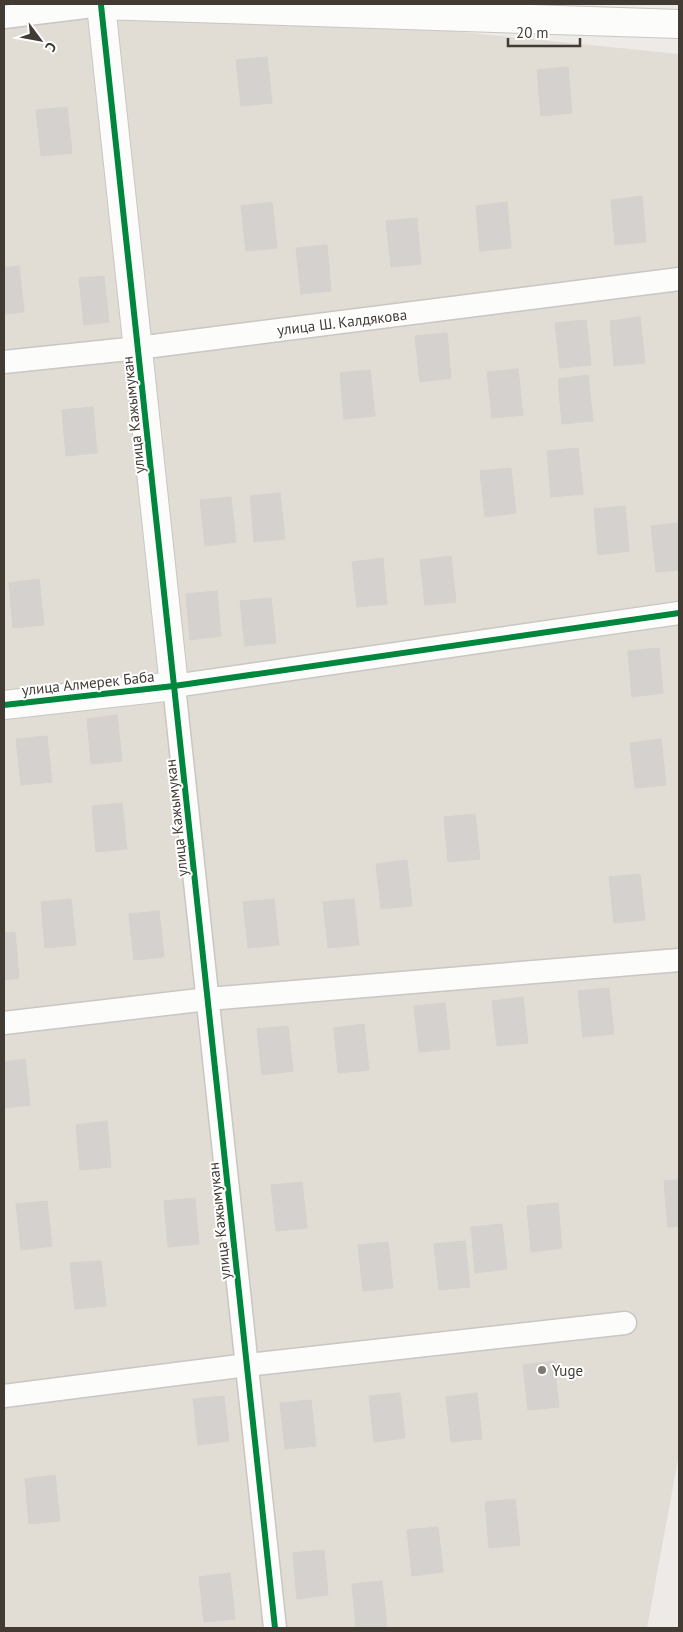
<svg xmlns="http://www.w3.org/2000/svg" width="683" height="1632" font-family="'PT Sans',sans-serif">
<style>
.residential{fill:#e1dcd4}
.building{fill:#d5d1ce;stroke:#d5d1cd}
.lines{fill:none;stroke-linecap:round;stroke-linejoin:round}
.minor-casing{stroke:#c9c6c3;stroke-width:25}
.tertiary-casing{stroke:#c9c6c3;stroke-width:30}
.minor{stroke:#fcfcfb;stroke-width:22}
.tertiary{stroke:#fcfcfb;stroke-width:28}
.cycleway-casing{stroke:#fff;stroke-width:9}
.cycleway{stroke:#00873e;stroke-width:6}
.poi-dot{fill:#7d7873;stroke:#fff;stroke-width:2}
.labels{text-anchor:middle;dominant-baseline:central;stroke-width:4;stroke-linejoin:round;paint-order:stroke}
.street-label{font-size:15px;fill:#413b34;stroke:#fff}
.poi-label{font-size:15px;fill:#413b34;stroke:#fff;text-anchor:start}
</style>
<rect width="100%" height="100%" fill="#edeae7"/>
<!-- residential -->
<path class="residential" d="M4,4h180l495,50v1400l-32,174h-643z"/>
<!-- building -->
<g class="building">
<path d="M267,57l5,46 -31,3 -5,-46z"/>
<path d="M568,67l4,46 -31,3 -4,-46z"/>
<path d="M67,107l5,46 -31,3 -5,-46z"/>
<path d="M642,196l4,46 -31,3 -4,-45z"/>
<path d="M272,202l5,46 -31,3 -5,-45z"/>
<path d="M507,202l4,46 -31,3 -4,-45z"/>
<path d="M417,218l4,46 -30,3 -5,-46z"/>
<path d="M327,245l4,46 -30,3 -5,-46z"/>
<path d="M19,266l5,46 -20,2v-46z"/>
<path d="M104,276l5,46 -25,3 -5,-47z"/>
<path d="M640,317l5,46 -31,3 -4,-45z"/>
<path d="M586,320l5,45 -31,3 -5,-45z"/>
<path d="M447,333l4,45 -31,4 -5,-46z"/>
<path d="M518,369l5,46 -31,3 -5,-46z"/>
<path d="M370,370l5,46 -31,3 -4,-46z"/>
<path d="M588,375l5,46 -31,3 -4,-45z"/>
<path d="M93,407l4,46 -31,3 -4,-46z"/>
<path d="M578,448l5,46 -32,3 -4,-46z"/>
<path d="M511,468l5,45 -31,4 -5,-46z"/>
<path d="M280,493l5,46 -31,3 -4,-46z"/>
<path d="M231,497l5,45 -31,4 -5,-46z"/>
<path d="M625,506l4,45 -31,4 -4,-46z"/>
<path d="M679,523v47l-23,2 -5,-46z"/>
<path d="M451,556l5,46 -31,3 -5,-45z"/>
<path d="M383,558l4,46 -30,3 -5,-45z"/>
<path d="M39,579l5,46 -31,3 -4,-45z"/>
<path d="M217,591l4,45 -31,4 -4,-46z"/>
<path d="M271,598l5,45 -31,3 -5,-45z"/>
<path d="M659,648l4,45 -31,4 -4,-46z"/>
<path d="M117,715l5,46 -31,3 -4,-45z"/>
<path d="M47,736l5,46 -31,3 -5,-46z"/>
<path d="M661,739l5,46 -31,3 -5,-45z"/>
<path d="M122,803l5,46 -31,3 -4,-46z"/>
<path d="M475,814l5,45 -32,3 -4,-45z"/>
<path d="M407,860l5,46 -31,3 -5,-45z"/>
<path d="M640,874l5,46 -31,3 -5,-46z"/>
<path d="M71,899l5,46 -31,3 -4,-46z"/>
<path d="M274,899l5,46 -31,3 -5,-46z"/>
<path d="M354,899l5,46 -31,3 -5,-46z"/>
<path d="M159,911l5,46 -30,3 -5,-46z"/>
<path d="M15,932l4,46 -15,2v-47z"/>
<path d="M609,988l5,46 -31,3 -5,-46z"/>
<path d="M523,997l5,46 -31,3 -5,-45z"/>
<path d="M445,1003l5,46 -31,3 -5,-46z"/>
<path d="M364,1024l5,46 -31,3 -4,-45z"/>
<path d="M288,1026l5,45 -31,4 -5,-46z"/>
<path d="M25,1059l5,46 -26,3v-46z"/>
<path d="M107,1121l4,46 -31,3 -4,-45z"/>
<path d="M679,1180v46l-11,1 -4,-46z"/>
<path d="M302,1182l5,46 -31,3 -5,-46z"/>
<path d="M195,1198l4,46 -31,3 -4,-46z"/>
<path d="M47,1201l5,45 -31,4 -5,-46z"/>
<path d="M558,1203l4,45 -31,4 -4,-46z"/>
<path d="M502,1224l5,45 -32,4 -4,-46z"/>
<path d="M465,1241l5,46 -31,3 -5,-46z"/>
<path d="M388,1242l5,46 -30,3 -5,-46z"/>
<path d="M101,1261l5,45 -31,3 -5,-46z"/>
<path d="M554,1361l5,46 -31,3 -5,-45z"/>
<path d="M400,1393l5,45 -31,4 -5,-46z"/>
<path d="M477,1393l5,46 -31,3 -5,-45z"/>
<path d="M224,1396l5,45 -31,4 -5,-46z"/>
<path d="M311,1400l5,46 -31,3 -5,-46z"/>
<path d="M55,1475l5,46 -31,3 -4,-45z"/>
<path d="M515,1499l5,46 -31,3 -4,-46z"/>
<path d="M438,1527l5,45 -31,4 -5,-46z"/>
<path d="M324,1550l4,45 -31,4 -4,-46z"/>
<path d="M230,1573l5,46 -31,3 -5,-45z"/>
<path d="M382,1581l5,46 -31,1 -4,-44z"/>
</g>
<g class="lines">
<!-- minor casing -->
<g class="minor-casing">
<g id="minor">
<path d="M4,17l97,-12"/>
<path d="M4,362l134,-14 541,-69"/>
<path d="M4,1023l204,-24 471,-39"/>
<path d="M4,1396l243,-31 378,-42"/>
<path d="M275,1628l-101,-942 505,-73"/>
</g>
</g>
<!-- tertiary casing -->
<g class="tertiary-casing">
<path id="tertiary" d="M4,705l170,-19 -73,-681 578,19"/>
</g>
<!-- minor -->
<use href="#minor" class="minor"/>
<!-- tertiary -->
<use href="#tertiary" class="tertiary"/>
<!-- cycleway casing -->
<g class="cycleway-casing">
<g id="cycleway">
<path d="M101,5l174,1623"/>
<path d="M4,705l170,-19 505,-73"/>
</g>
</g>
<!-- cycleway -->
<use href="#cycleway" class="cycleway"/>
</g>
<!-- markers -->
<circle class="poi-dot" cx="542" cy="1370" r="5"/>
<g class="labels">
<!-- street labels -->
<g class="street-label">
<text transform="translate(342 322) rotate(-7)">улица Ш. Калдякова</text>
<text transform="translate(133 415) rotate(-96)">улица Кажымукан</text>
<text transform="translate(88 683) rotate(-6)">улица Алмерек Баба</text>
<text transform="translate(176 818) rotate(-96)">улица Кажымукан</text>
<text transform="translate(219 1221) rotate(-96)">улица Кажымукан</text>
</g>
<!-- poi labels -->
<g class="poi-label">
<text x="552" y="1370">Yuge</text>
</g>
</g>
<!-- border -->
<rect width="683" height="1632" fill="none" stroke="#413b34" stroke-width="10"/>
<!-- north arrow -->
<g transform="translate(40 40) rotate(122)" stroke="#ffffff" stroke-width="4" paint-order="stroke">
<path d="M0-4L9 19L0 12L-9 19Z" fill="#413b34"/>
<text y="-8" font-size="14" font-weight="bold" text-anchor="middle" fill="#413b34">С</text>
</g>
<!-- scale -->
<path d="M508 38v8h72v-8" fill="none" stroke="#413b34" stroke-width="2.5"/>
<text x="516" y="38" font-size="15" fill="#413b34" stroke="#ffffff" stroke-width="4" paint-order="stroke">20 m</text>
</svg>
